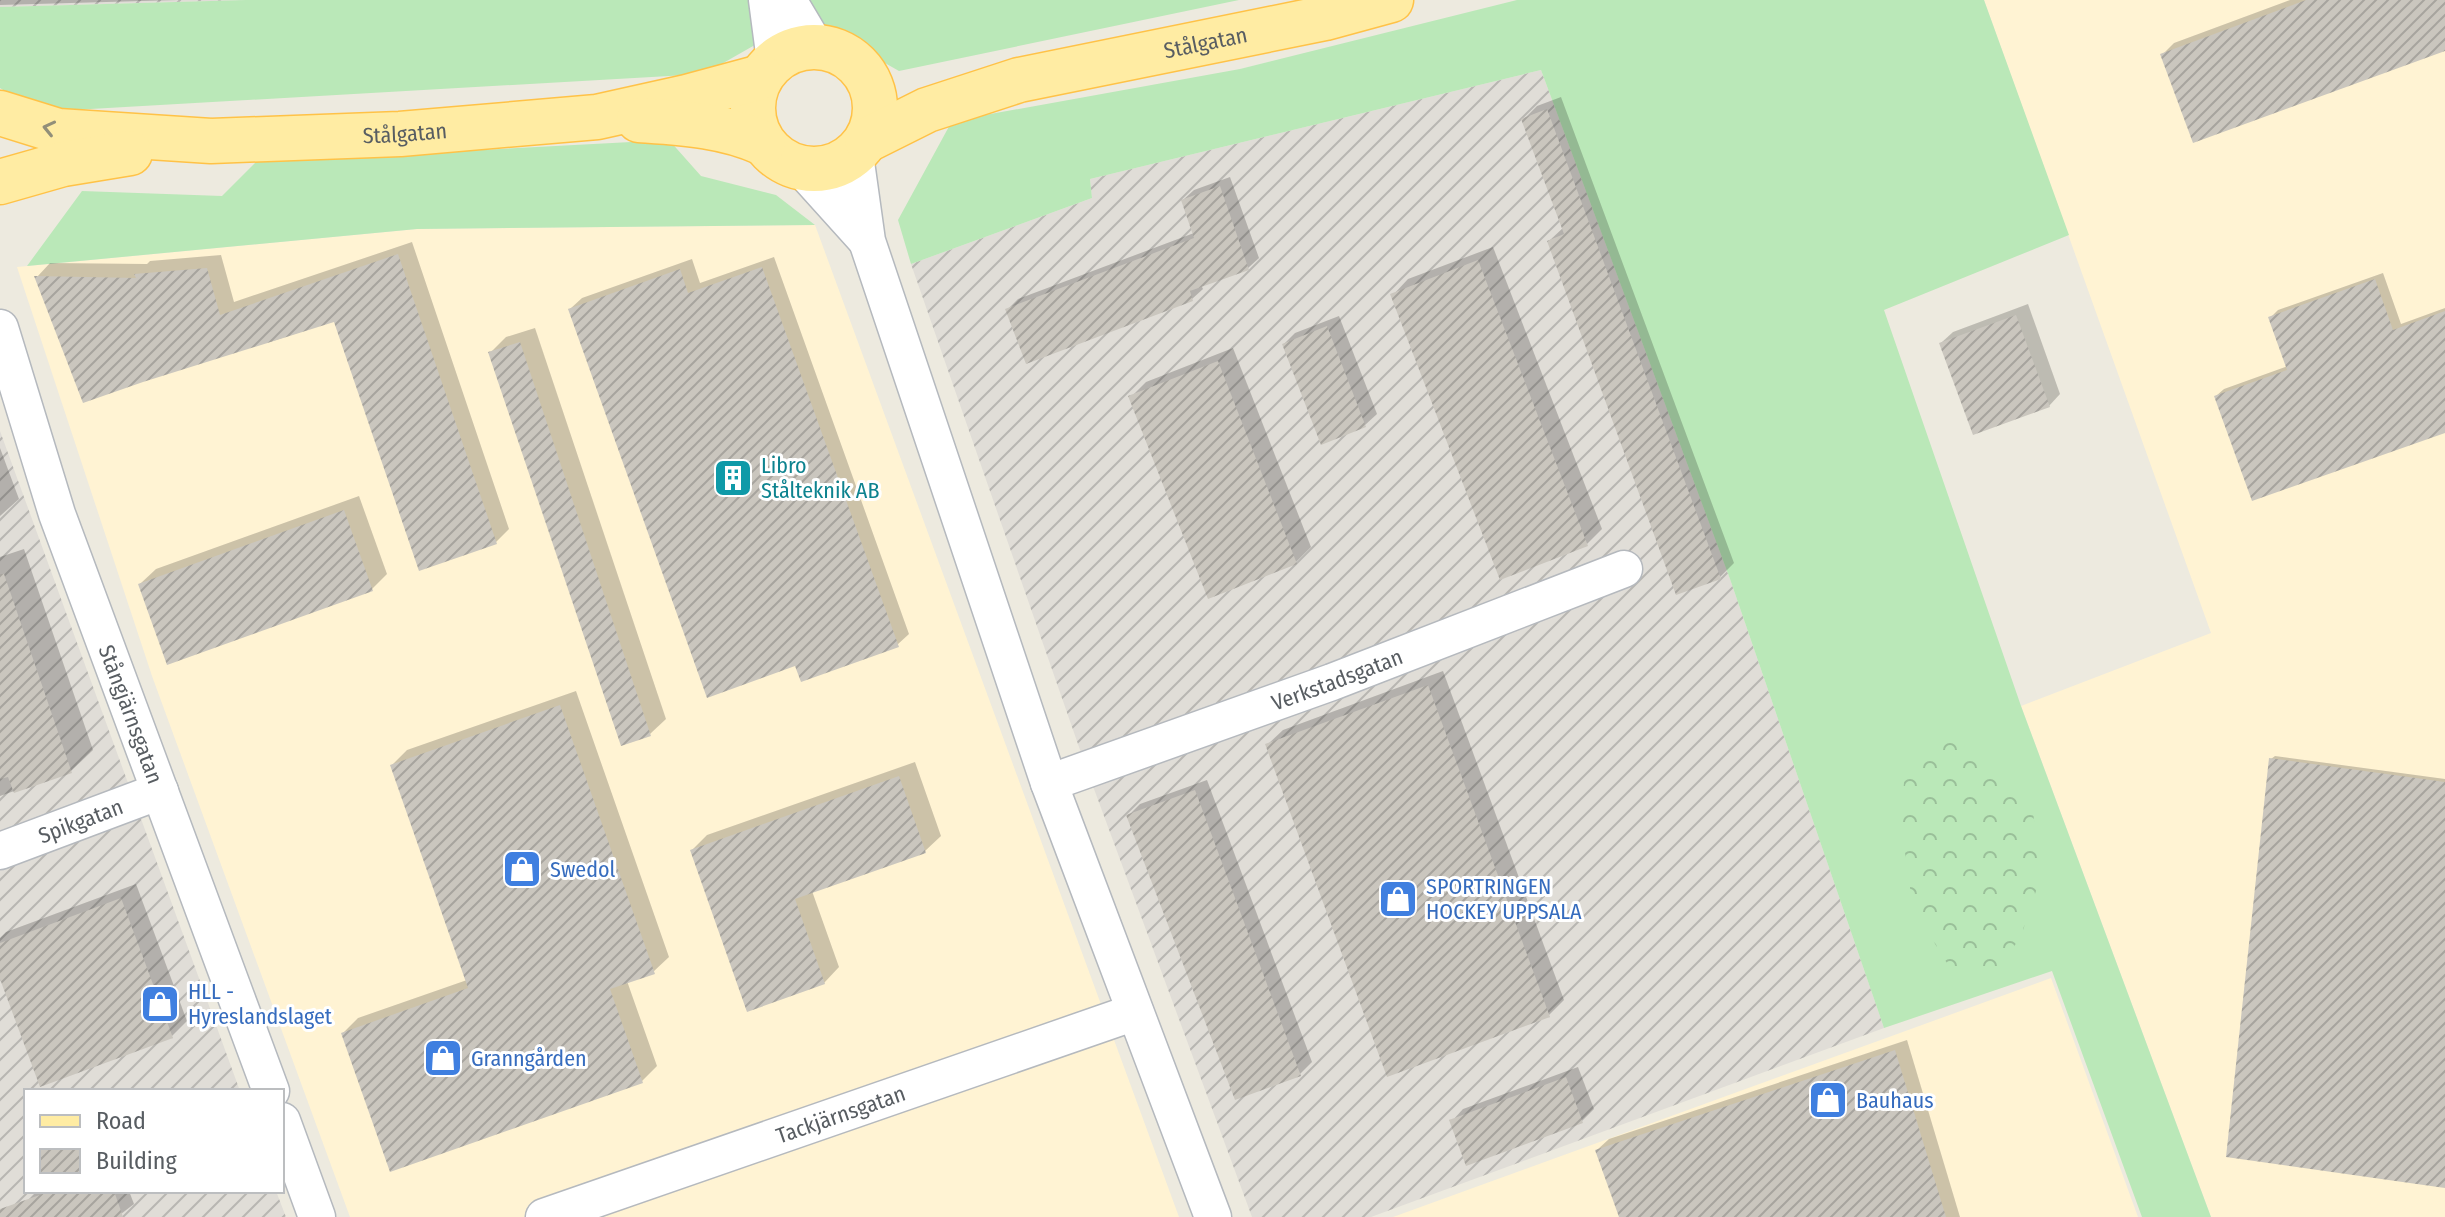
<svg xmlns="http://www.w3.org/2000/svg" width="2445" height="1217" font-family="'Fira Sans Condensed',sans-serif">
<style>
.commercial{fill:#fff3d3}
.industrial{fill:url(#industrial-furrows)}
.grass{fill:#bae8b8}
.forest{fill:url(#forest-crowns)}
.shadow{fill:#0003}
.building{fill:url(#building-hatch)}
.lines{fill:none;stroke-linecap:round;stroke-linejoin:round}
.minor-casing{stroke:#b5b9be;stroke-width:39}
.major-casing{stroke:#ffc247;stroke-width:47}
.minor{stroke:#fff;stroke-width:36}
.major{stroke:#ffeca3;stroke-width:44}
.oneway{stroke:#928f79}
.labels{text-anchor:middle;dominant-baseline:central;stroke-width:6;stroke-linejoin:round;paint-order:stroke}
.street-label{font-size:22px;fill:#585d62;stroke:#fff}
.culture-label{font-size:22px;fill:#0d838f;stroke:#fff;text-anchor:start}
.shop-label{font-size:22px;fill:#366cbe;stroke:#fff;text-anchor:start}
</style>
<defs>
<pattern id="industrial-furrows" width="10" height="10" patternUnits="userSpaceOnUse" patternTransform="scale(2)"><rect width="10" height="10" fill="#e0ddd7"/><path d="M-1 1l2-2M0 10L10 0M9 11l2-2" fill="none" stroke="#b8b6b2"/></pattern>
<pattern id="forest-crowns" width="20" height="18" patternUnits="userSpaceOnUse" patternTransform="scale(2)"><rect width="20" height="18" fill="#bae8b8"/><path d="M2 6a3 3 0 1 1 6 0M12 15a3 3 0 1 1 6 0" fill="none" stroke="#9abf99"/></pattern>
<pattern id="building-hatch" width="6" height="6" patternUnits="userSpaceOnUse" patternTransform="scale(2)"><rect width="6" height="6" fill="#cac6be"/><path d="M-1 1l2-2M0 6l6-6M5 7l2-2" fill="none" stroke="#a7a49e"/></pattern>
</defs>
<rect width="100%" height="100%" fill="#edeadf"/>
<!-- commercial -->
<g class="commercial">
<path d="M1984,0h461v1217h-234l-190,-511 190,-73z"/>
<path d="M815,225l364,992h-829l-198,-541 -135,-409 400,-38z"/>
<path d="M2051,978l87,239h-745l496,-180z"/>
</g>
<!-- industrial -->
<g class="industrial">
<path d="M0,0h246l-246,7z"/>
<path d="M1541,70l189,509 154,449 -513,189h-119l-165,-447 -176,-506 181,-66 -2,-19z"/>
<path d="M0,431l240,660h-214v100h250l10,26h-286z"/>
</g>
<!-- grass -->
<g class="grass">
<path d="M246,0h993l-340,71 -95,-54 -100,57 -666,38 -38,-24v-81z"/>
<path d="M1517,0h467l85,235 -185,75 137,396 190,511h-69l-90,-246 -168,57 -154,-449 -189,-509 -451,109 2,19 -181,66 -13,-44 54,-99 288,-52z"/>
<path d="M669,140l32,36 75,19 39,30 -398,4 -390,37 55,-75 140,5 34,-34z"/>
</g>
<!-- forest -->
<path class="forest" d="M1926,740l48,5 59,67 8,64 -20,60 -26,39 -42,-2 -40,-65 -12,-83 4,-58z"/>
<!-- shadow -->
<g class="shadow">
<path d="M0,0h178l-178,5z"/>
<path d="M2290,0h155v49l-282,5 11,-11z"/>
<path d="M1561,97l173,466 -14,14 -171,-336 15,-14 -41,-107 14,-14z"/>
<path d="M1230,177l29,81 -11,10 -47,17 2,4 -11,10 -184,10 10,-10 176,-66 -11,-33 11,-10z"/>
<path d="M412,242l97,287 -14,14 -159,-223 -66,22 -233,-65 13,-14 97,1 3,-3 71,-6 13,47z"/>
<path d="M1493,247l109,282 -15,15 -194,-249 15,-16z"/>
<path d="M774,257l135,377 -12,11 -101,19 -226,-355 12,-11 110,-39 8,24z"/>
<path d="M2383,273l18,51 44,-16v122l-229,-34 8,-7 64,-23 -18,-48 8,-8z"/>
<path d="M2028,304l32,90 -11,12 -108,-63 12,-11z"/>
<path d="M1339,316l38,98 -12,11 -81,-81 11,-11z"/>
<path d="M535,328l131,391 -16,15 -28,10 -131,-392 15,-15z"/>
<path d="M1233,348l78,199 -15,15 -165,-165 15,-15z"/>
<path d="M0,448l19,51 -19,17z"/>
<path d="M359,496l28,78 -15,15 -232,-5 16,-15z"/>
<path d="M24,549l69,201 -22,21 -71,25v-239z"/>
<path d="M1443,671l121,329 -15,15 -282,-270 16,-15z"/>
<path d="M576,691l93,266 -16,15 -26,9 30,85 -15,15 -299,-48 15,-15 109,-38 -75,-215 15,-15z"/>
<path d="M2275,756l170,23v407l-174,-427z"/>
<path d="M915,762l26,74 -16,15 -113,40 27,76 -15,16 -132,-133 15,-15z"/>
<path d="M1207,780l105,282 -12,12 -172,-258 12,-12z"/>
<path d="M136,884l51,137 -15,15 -172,-63v-35l6,-6z"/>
<path d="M1907,1040l53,177h-339l-24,-67 12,-11z"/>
<path d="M1578,1067l16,42 -12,12 -115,42 -15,-42 11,-12z"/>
<path d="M37,1191h92l5,13 -17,13h-83l-6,-17z"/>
</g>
<!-- building -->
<g class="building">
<path d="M2306,0h139v51l-252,92 -33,-89z"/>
<path d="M1547,109l174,470 -45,16 -129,-354 17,-7 -43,-115z"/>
<path d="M1220,186l29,84 -59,21 3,10 -167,63 -21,-55 189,-71 -13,-38z"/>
<path d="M398,254l99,290 -78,27 -85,-249 -191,60 -60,21 -49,-127 102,2 -2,-4 73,-6 13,47z"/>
<path d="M1478,260l110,286 -88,34 -110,-286z"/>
<path d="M762,267l137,380 -98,35 -6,-16 -88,32 -139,-389 112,-40 8,24z"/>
<path d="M2375,279l18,51 52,-19v122l-193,68 -38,-105 73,-26 -19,-53z"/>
<path d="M2016,315l34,92 -77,28 -34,-92z"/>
<path d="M1327,326l39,101 -45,18 -39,-101z"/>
<path d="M520,342l131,394 -30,10 -133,-394z"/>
<path d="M1218,361l79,203 -89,35 -80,-203z"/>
<path d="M344,510l29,81 -206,74 -29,-81z"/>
<path d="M0,574h4l68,199 -58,20 -6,-16 -8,2z"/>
<path d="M1428,685l122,332 -163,60 -122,-333z"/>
<path d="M560,705l95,269 -45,15 33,94 -253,89 -49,-139 127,-45 -78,-223z"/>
<path d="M2269,758l176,24v406l-219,-31z"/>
<path d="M899,776l27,77 -131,46 30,85 -78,28 -57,-162z"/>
<path d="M1195,790l106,286 -66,24 -109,-285z"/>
<path d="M121,898l52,140 -133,49 -40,-108v-36z"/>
<path d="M1895,1050l51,167h-327l-24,-67z"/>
<path d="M1566,1077l17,46 -117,43 -17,-46z"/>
<path d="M51,1191h63l9,26h-123v-8z"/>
</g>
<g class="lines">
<!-- minor casing -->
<g class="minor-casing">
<g id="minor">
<path d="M767,0l8,61"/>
<path d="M788,0l28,47"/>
<path d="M855,155l12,86 182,542 164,434"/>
<path d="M802,169l64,71"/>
<path id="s1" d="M0,328l57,186 214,577"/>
<path id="s2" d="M1049,783l283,-101 292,-113"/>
<path id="s3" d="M0,851l160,-60"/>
<path d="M282,1121l35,96"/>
<path id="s4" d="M544,1217l591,-205"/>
</g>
</g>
<!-- major casing -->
<g class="major-casing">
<g id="major">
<circle cx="814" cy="108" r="61"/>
<path id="s5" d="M0,113l58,18 153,10 189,-7 197,-17 90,-20 74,-20"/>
<path d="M639,120c42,3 85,5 124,23"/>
<path id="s6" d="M867,140l60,-30 92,-30 306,-62 66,-18"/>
<path d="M0,182l63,-18 67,-11"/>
</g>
</g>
<!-- minor -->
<use href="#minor" class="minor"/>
<!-- major -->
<use href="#major" class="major"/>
</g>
<!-- one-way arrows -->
<defs><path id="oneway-chevron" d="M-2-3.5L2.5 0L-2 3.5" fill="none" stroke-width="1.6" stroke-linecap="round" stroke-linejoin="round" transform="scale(2)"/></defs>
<use class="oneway" href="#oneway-chevron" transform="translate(49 128) rotate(-167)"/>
<!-- icons -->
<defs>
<g id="building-square" transform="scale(2)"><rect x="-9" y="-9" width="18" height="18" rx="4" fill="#0f9aa8" stroke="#fff"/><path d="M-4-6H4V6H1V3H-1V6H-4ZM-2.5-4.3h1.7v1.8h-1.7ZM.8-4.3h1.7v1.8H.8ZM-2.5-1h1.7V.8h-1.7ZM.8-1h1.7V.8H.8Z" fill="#fff"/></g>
<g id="shop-square" transform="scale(2)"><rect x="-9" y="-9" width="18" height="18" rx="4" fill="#3f7fe0" stroke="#fff"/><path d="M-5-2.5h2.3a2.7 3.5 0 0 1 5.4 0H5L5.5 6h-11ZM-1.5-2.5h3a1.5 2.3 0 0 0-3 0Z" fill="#fff"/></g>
</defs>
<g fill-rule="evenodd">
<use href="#building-square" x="733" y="478"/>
<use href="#shop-square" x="522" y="869"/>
<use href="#shop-square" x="1398" y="899"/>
<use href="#shop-square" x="160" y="1004"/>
<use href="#shop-square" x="443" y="1058"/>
<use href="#shop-square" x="1828" y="1100"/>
</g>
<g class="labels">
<!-- street labels -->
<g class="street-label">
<text stroke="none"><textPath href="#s6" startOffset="354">Stålgatan</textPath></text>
<text stroke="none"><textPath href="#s5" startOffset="408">Stålgatan</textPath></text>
<text stroke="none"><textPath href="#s2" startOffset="306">Verkstadsgatan</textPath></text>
<text stroke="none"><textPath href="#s1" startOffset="408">Stångjärnsgatan</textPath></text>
<text stroke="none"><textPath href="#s3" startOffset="86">Spikgatan</textPath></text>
<text stroke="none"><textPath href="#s4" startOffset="314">Tackjärnsgatan</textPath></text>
</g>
<!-- culture labels -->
<g class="culture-label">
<text x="761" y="465">Libro<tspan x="761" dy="25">Stålteknik AB</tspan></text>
</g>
<!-- shop labels -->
<g class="shop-label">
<text x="550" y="869">Swedol</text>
<text x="1426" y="886">SPORTRINGEN<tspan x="1426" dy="25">HOCKEY UPPSALA</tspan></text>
<text x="188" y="991">HLL -<tspan x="188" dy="25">Hyreslandslaget</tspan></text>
<text x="471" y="1058">Granngården</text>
<text x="1856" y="1100">Bauhaus</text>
</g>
</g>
<!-- legend -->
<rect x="24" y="1089" width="260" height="104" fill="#ffffff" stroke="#bcbec0" stroke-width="2"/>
<rect x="40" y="1115" width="40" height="12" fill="#ffeca3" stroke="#bcbec0" stroke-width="2"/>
<text x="96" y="1129" font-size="24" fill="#585d62">Road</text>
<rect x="40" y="1149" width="40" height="24" fill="url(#building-hatch)" stroke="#bcbec0" stroke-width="2"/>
<text x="96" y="1169" font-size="24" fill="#585d62">Building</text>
</svg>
